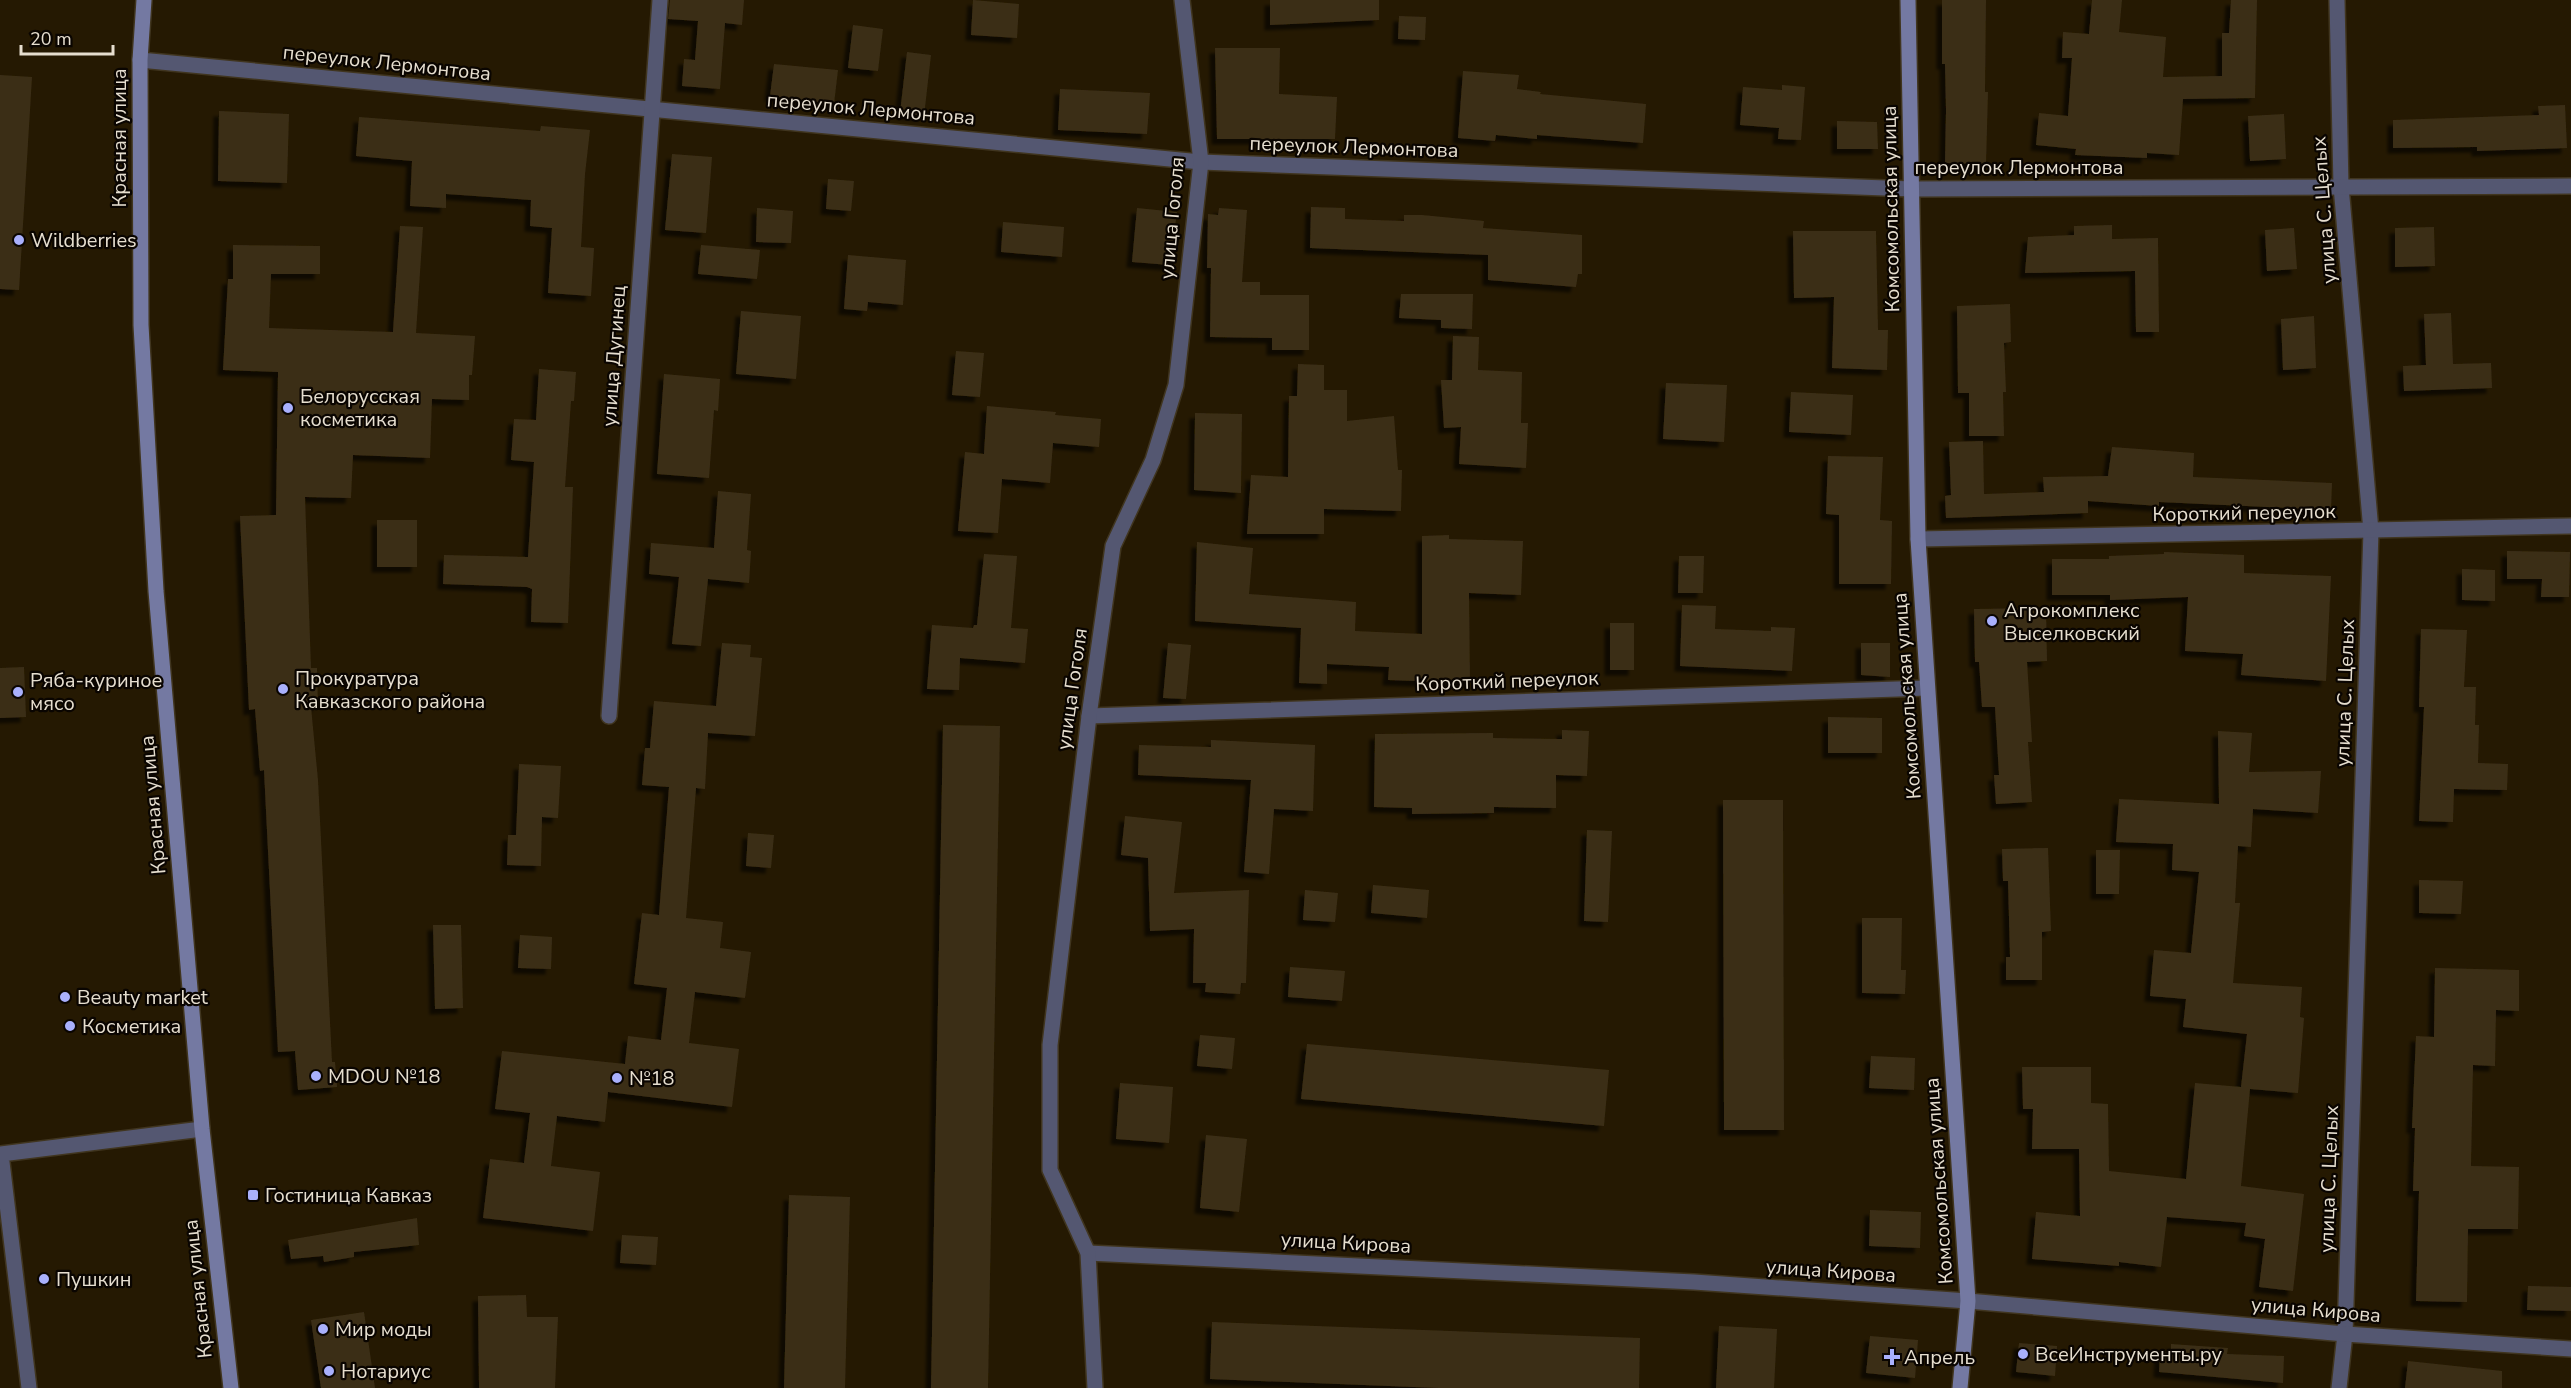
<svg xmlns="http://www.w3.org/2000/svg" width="2571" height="1388" font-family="'Nunito Sans',sans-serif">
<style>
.building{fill:#3b2e16;filter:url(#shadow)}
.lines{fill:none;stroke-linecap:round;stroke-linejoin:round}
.street-casing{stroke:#40351f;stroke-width:18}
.secondary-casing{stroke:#40351f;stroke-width:18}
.street{stroke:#545771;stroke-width:15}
.secondary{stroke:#7479a2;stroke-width:15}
.poi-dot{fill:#a9b0fc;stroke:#0a0501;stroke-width:2}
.labels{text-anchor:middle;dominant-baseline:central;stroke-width:4.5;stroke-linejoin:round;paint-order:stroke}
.street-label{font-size:20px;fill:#e6decf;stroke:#0a0501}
.poi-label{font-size:20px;fill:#e6decf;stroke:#0a0501;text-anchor:start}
</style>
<defs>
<filter id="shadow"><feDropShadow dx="-5.5" dy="5.5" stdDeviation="1.5" flood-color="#0009"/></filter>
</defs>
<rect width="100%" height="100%" fill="#251902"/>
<!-- building -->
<g class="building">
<path d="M670,0h74l-2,25 -17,-2 -5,66 -38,-3 2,-27 11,1 3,-39 -30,-2z"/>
<path d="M973,0l46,4 -2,34 -46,-3z"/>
<path d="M1270,0h109v20l-109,5z"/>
<path d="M1942,0h44l-1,92h3l-2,72 -41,-1 1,-53 -1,-46h-3z"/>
<path d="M2092,0h30l-3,32 47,5 -3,40 59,-1v-43h7l2,-33h26l-2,98 -72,1 -4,56 -32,-2v5l-72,-3 1,-6 -40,-4 3,-32 29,3 4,-58h-10l1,-26 26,2z"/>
<path d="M1399,16l27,1 -1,23 -27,-1z"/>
<path d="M853,25l30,4 -5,42 -30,-3z"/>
<path d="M1215,48h65l-1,46 58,3 -2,42h-118z"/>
<path d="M907,52l24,3 -7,61 -24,-3z"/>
<path d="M774,64l64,6 -4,34 -64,-8z"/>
<path d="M1463,71l56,4 -2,14 24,3 -1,2 106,10 -3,39 -106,-8v4l-41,-4 -1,6 -37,-3z"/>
<path d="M0,75l32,2 -13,213 -19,-1z"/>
<path d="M1782,85l23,2 -4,53 -23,-1 1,-11 -39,-3 3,-38 39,3z"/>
<path d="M1060,89l90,4 -3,41 -89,-4z"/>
<path d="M2565,105l2,43 -90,3v-4l-84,1v-28l146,-5 -1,-9z"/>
<path d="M219,111l70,3 -2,69 -69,-2z"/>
<path d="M2284,114l2,45 -36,2 -2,-45z"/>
<path d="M359,117l181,14 1,-5 49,4 -5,44 -4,73 13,1 -3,48 -43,-3 4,-65 -22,-2 1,-26 -85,-6v14l-36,-2 2,-45 -56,-5z"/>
<path d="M1837,121l40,1 1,27h-41z"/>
<path d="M672,154l40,3 -6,76 -41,-3z"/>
<path d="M828,179l26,2 -3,30 -25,-2z"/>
<path d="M1311,207l34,1v11l59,2v-6h18l62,6 -1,7 99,7v39h-4l-2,13 -88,-7v-25l-178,-7z"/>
<path d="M757,208l36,3 -2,32 -35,-1z"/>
<path d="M1137,208l40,4 -7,53 -38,-3z"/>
<path d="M1219,208l28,2 -5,72h18v13h49v55h-37v-12l-62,-1 1,-69h-4l1,-54 10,1z"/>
<path d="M1003,222l61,5 -2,30 -61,-5z"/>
<path d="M2112,225v14l46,-1 1,94h-23l-1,-61 -110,2 3,-36 46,-2v-9z"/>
<path d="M400,226l23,1 -7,106 59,3 -3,39h-3v25l-37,-1 -2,59 -77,-3 -2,43 -46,-1 6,171h6l1,38 -7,1 7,73 14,282h3l2,25 -39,3 -3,-39 -17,1 -14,-282 -4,1 -5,-62 -6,1 -9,-194 36,-1 2,-143 -55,-2 5,-91h5v-34l87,1v28h-49l-2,54 124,4z"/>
<path d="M2434,227l1,39 -40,1v-39z"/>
<path d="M2294,228l3,41 -30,2 -2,-41z"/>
<path d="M1793,231h83l2,99h10l-1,40 -55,-2 2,-71 -40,1z"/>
<path d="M701,245l59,5 -3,29 -59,-5z"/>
<path d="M848,255l58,5 -3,45 -35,-3 -1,9 -23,-2z"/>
<path d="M1401,294h72l-1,35 -31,-1v-8l-42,-2z"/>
<path d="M2010,304l1,38 -7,1 2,49h-3l1,44h-35v-43h-11l-1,-87z"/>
<path d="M741,311l60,5 -5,63 -60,-5z"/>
<path d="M2451,313l2,51 38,-1 1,25 -88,3 -1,-25 23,-1 -2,-51z"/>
<path d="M2314,316l2,52 -33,2 -2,-51z"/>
<path d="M1453,336l26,1 -1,33 44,2 -1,51h7l-2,45 -67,-4 2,-37 -17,1 -3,-48h11z"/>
<path d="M956,351l28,2 -4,44 -28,-2z"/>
<path d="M1298,364l26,1v25h23v31l47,-5 4,54h4l-1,41 -77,-2v25h-77l4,-59 37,2 1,-81h8z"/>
<path d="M539,369l37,3 -2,29h-3l-6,86h8l-5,136 -37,-1 1,-33 -5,-2 -84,-3 1,-29 84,2 6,-95 -23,-2 3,-41 22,1z"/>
<path d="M664,374l56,5 -2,32 -4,-1 -5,68 -52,-4z"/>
<path d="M1666,383l61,2 -3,57 -61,-3z"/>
<path d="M1791,392l62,3 -2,40 -62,-3z"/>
<path d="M987,406l69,6 -1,3 46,4 -2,28 -46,-4 -3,40 -48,-4 -4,54 -40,-2 7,-79 19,2z"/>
<path d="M1195,413l47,1 -1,79 -47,-3z"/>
<path d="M1983,441l1,53 60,-2 -1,-15 65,-1 4,-29 82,6 -1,24 139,6 -1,27 -172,-8v4l-71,-5v12l-142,5 -1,-22 6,-1 -2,-53z"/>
<path d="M1828,456l55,1 -3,63 12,1 -1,63h-52v-69l-13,-1z"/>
<path d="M718,491l33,3 -4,56 4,1 -2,32 -41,-4 -7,67 -29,-2 7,-67 -30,-3 2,-31 63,5z"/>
<rect x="377" y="520" width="40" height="47"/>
<path d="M1449,535v4l74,2 -2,54 -52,-2 1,90 -82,-3 1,-13 -62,-3v20l-28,-1 2,-55 -106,-7 2,-79 56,6 -4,46 107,8 -1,29 67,3v-98z"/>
<path d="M2507,551l63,1 -1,45h-28l1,-18h-35z"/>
<path d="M2164,552l80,3v18l87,3 -5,105 -85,-6 2,-21 -58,-3 3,-54 -78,3v-5h-58v-36h57v-3l55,-2z"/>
<path d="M984,554l33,2 -6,72 17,1 -3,34 -65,-5 -1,32 -32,-1 5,-64 41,3 1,-3h3z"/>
<path d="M1679,556h25l-1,37h-25z"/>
<path d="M2462,569l33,1v31l-33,-1z"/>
<path d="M1682,605l34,1 -1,23 56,2v-4l24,1 -3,43 -112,-5z"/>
<path d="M2046,608l1,53 -20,1 5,80h-4l4,60 -36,2 -2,-29h5l-4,-68h-13l-3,-45h-4l-1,-53z"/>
<rect x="1610" y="623" width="24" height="47"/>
<path d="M2421,629l46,1 -3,57h12l-1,38h4l-1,38 30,1 -1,26 -53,-1 -1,33 -34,-1 5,-114h-5z"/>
<path d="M722,643l29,2 -1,12 12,1 -7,78 -47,-3 -3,56 -9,-1 -10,130 37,4 -3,26 31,4 -6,46 -50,-6 -6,51 50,6 -7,58 -124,-15 -3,30 -48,-6 -6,50 49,6 -7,59 -110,-13 7,-59 34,4 6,-50 -35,-4 7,-58 123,13 3,-28 33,4 6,-52 -33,-4 8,-71 17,2 10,-128 -27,-2 3,-37h5l4,-47 62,5z"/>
<path d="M1168,643l23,2 -5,54 -23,-1z"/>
<path d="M1861,643h29v34l-29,-2z"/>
<path d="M24,667l2,50 -26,1v-50z"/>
<path d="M1828,717l54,1v35h-54z"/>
<path d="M943,725l57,1 -12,662h-57z"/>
<path d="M1562,730l27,1 -2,45 -31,-1v33l-62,-1v6l-82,1v-6l-38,-1 1,-73 118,-1v5l69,1z"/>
<path d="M2218,731l34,2 -3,39 72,-1 -3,42 -65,-4 -2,38 -13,-1 -3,57h5l-7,80 69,4 -2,30 4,1 -6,75 -48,-4 -9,97 63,8 -11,97 -34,-4 6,-48 -21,-3 2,-13 -79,-6 -6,50 -42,-5v4l-87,-7 4,-47 44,4 -1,-67h-47l1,-40h-10l-1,-42h69v36l17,1 1,67 77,8 9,-96 46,4 6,-53 -64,-7 3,-28 -36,-3 4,-46 37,3 8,-81 -27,-2 1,-26 -57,-2 3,-43 100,5z"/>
<path d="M1211,740l104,5 -2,66 -39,-2 -5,65 -25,-2 7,-92 -113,-5 1,-30 72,2z"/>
<path d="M519,764l42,2 -3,52 -16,-1 -1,49 -34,-1 1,-30h8z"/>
<path d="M1723,800h60l1,330h-60z"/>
<path d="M1125,816l57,6 -8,71 75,-3 -3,93h-5l-1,11 -35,-2 1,-9h-13l1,-54 -44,2 -2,-73 -27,-3z"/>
<path d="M1587,830l25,1 -4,91 -24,-1z"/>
<path d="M748,833l26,2 -3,33 -25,-2z"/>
<path d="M2048,848l3,83 -9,1v48h-36v-23h4l-2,-76h-5l-1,-32z"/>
<path d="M2096,850h24l-1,44h-23z"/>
<path d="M2419,880l44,1 -2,33 -42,-1z"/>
<path d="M1373,885l56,5 -2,28 -56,-5z"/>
<path d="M1305,890l33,3 -3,29 -32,-2z"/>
<path d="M1862,918h40l-1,52h5l-1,24 -43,-1z"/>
<path d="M433,925h28l2,83 -28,1z"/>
<path d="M520,935l32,2 -1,32 -33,-1z"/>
<path d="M1290,967l55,4 -3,30 -54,-4z"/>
<path d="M2435,968l84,2v41l-23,-1 -1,56 -22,-1 -2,101 48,1 -1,62h-50l-1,73 -51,-1 3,-110h-6l2,-63h-3l4,-92 18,1z"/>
<path d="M1200,1035l35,3 -3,31 -35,-3z"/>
<path d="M1307,1044l302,26 -5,56 -303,-27z"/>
<path d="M1871,1056l44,2 -1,32 -45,-2z"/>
<path d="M1120,1083l53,4 -4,56 -53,-4z"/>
<path d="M1206,1135l41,4 -8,73 -39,-4z"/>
<path d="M789,1195l61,2 -5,191h-61z"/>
<path d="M1870,1210l51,2 -1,36 -51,-2z"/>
<path d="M417,1218l2,27 -65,7v5l-30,5 -1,-6 -32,3 -3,-19z"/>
<path d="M622,1235l36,2 -2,28 -36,-2z"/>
<path d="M2528,1286l43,1v24l-44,-1z"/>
<path d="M526,1295l1,22h31l-3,71h-76l-1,-92z"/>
<path d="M364,1312l11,76h-54l-10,-68z"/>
<path d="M1212,1322l428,16 -1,50h-200l-229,-9z"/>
<path d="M1719,1326l58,3 -3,59h-58z"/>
<path d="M1870,1336l48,4 -3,38 -49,-5z"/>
<path d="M2019,1343l38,3 -2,30 -39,-4z"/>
<path d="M2171,1344l57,4 -1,6 57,2 -1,27 -124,-11 1,-20h11z"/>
<path d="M2408,1361l94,10v17h-97z"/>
</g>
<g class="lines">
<!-- street casing -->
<g class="street-casing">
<g id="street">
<path d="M2337,0l4,186 30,345 -26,803 -6,54"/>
<path d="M140,60l1061,102 711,27 659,-3"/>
<path d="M1918,539l653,-13"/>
<path d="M609,716l51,-716"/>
<path d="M1089,716l838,-28"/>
<path d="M1088,1253l606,29 274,19 377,33 226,15"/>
<path d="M29,1388l-28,-234 201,-25"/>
<path d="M1095,1388l-7,-135 -38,-83v-125l39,-329 24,-170 40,-86 23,-75 25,-223 -19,-162"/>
</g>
</g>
<!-- secondary casing -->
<g class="secondary-casing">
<g id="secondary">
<path d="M144,0l-4,60 1,265 15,266 46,538 29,259"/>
<path d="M1908,0l10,539 50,762 -8,87"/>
</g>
</g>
<!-- street -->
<use href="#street" class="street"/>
<!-- secondary -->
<use href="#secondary" class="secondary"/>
</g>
<!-- markers -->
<g class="poi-dot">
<circle cx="19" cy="240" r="6"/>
<circle cx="288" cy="408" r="6"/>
<circle cx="1992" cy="621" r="6"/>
<circle cx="283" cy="689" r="6"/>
<circle cx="18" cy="692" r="6"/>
<circle cx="65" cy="997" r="6"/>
<circle cx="70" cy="1026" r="6"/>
<circle cx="316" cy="1076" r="6"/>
<circle cx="617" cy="1078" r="6"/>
<rect x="247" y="1189" width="12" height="12" rx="3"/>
<circle cx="44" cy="1279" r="6"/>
<circle cx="323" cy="1329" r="6"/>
<circle cx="2023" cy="1354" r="6"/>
<path d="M1889 1348h6v6h6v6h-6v6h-6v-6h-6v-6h6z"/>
<circle cx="329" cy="1371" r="6"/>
</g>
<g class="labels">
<!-- street labels -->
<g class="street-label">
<text transform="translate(387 63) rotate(6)">переулок Лермонтова</text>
<text transform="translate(871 109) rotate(5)">переулок Лермонтова</text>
<text transform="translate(119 138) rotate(-90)">Красная улица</text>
<text transform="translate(1354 147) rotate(2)">переулок Лермонтова</text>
<text x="2019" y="167">переулок Лермонтова</text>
<text transform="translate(1891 209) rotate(-91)">Комсомольская улица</text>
<text transform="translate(2324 210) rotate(-94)">улица С. Целых</text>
<text transform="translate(1172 218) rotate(-85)">улица Гоголя</text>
<text transform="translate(614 356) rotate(-86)">улица Дугинец</text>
<text transform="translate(2244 513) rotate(-1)">Короткий переулок</text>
<text transform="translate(1507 681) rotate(-2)">Короткий переулок</text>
<text transform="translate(1072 689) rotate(-82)">улица Гоголя</text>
<text transform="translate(2345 693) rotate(-88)">улица С. Целых</text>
<text transform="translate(1907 696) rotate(-94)">Комсомольская улица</text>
<text transform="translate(153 805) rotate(-95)">Красная улица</text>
<text transform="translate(2329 1179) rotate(-88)">улица С. Целых</text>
<text transform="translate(1939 1181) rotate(-94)">Комсомольская улица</text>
<text transform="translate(1346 1243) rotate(3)">улица Кирова</text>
<text transform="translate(1831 1271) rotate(4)">улица Кирова</text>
<text transform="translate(198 1289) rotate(-96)">Красная улица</text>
<text transform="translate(2316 1310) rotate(5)">улица Кирова</text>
</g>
<!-- poi labels -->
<g class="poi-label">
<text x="31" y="240">Wildberries</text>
<text x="300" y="396">Белорусская<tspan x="300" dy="23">косметика</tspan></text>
<text x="2004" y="610">Агрокомплекс<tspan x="2004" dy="23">Выселковский</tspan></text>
<text x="295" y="678">Прокуратура<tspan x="295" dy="23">Кавказского района</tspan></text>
<text x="30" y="680">Ряба-куриное<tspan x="30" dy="23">мясо</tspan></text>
<text x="77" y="997">Beauty market</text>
<text x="82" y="1026">Косметика</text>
<text x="328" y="1076">MDOU №18</text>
<text x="629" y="1078">№18</text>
<text x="265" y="1195">Гостиница Кавказ</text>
<text x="56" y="1279">Пушкин</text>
<text x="335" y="1329">Мир моды</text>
<text x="2035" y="1354">ВсеИнструменты.ру</text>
<text x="1904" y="1357">Апрель</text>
<text x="341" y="1371">Нотариус</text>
</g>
</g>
<!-- scale -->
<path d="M21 45v9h92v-9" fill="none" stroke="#e6decf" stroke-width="3"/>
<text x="30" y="45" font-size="18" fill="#e6decf" stroke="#0a0501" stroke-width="4.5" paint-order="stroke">20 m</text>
</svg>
